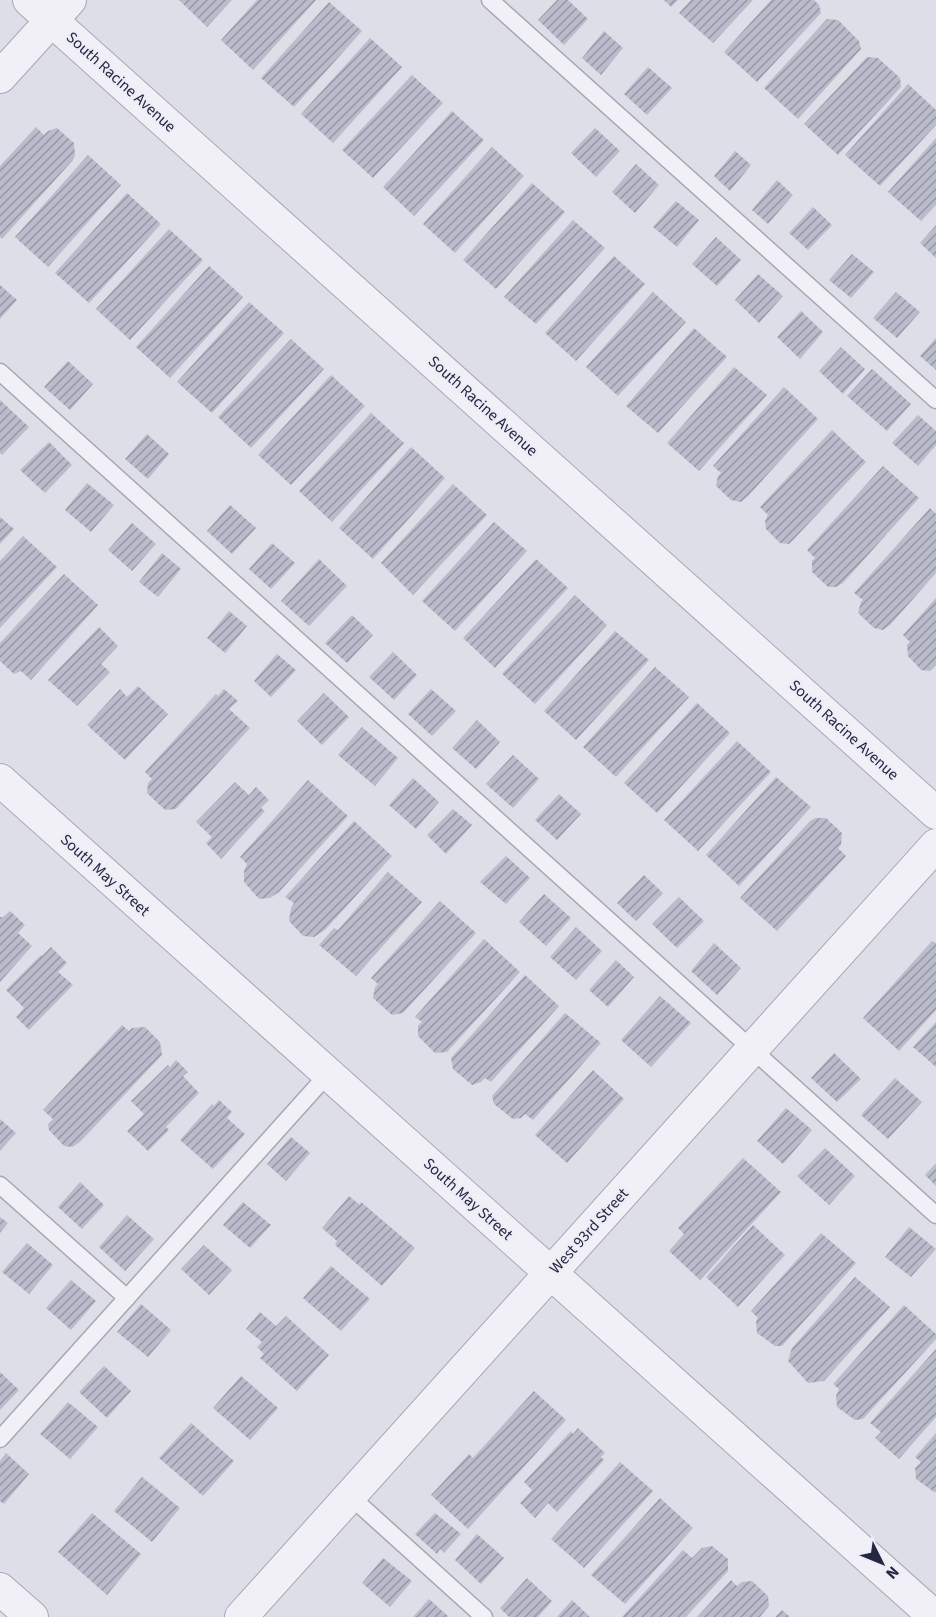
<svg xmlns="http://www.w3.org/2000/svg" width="936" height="1617" font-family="'Source Sans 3',sans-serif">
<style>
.building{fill:url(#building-hatch)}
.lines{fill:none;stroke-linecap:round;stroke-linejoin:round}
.lane-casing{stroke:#a6a7b6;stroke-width:19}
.street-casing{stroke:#a6a7b6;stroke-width:34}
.lane{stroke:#f0f0f6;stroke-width:16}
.street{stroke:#f0f0f6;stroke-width:32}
.labels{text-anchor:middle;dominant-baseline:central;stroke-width:4.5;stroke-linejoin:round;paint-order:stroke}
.street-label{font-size:16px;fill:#252640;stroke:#ecedf6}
</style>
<defs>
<pattern id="building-hatch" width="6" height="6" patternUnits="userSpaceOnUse" patternTransform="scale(1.5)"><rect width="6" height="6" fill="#babbcb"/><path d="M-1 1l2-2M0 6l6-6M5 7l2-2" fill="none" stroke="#9798a6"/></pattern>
</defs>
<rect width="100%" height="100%" fill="#dddee8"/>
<!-- building -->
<g class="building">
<path d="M179,0h53l-25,27z"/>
<path d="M257,0h59l-63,70 -32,-30z"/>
<path d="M557,0h11l20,19 -24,26 -26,-25z"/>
<path d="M664,0h14l-7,7z"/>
<path d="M691,0h62l-40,43 -34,-30z"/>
<path d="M771,0h43l5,5 2,8 -64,69 -33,-30z"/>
<path d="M329,2l33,29 -68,76 -33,-29z"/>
<path d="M827,19l11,1 21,21 2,8 -63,70 -34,-31z"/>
<path d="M604,31l19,17 -22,27 -19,-17z"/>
<path d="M370,38l32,29 -69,76 -32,-29z"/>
<path d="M867,57l11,1 22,20 1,9 -63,68 -34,-31z"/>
<path d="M648,67l24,21 -25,27 -23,-21z"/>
<path d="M412,75l31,28 -70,75 -31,-28z"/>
<path d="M908,84l28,26v15l-56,61 -35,-31z"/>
<path d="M452,111l32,29 -70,76 -31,-29z"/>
<path d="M36,127l8,8 4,-4 9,-3 17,15 1,12 -2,5 -71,79 -2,-2v-71z"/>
<path d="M595,128l25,23 -24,26 -25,-24z"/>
<path d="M936,138v67l-15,16 -33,-29z"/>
<path d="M492,147l32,29 -69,77 -32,-29z"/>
<path d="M735,151l16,14 -21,26 -16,-15z"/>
<path d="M88,155l33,30 -73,82 -33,-30z"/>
<path d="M636,164l23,21 -24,28 -23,-21z"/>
<path d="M777,180l16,15 -25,29 -16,-14z"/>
<path d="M532,183l33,29 -69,77 -33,-29z"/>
<path d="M127,193l34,31 -72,79 -34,-30z"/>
<path d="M676,201l23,19 -22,27 -24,-20z"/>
<path d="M813,207l19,18 -24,25 -19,-17z"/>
<path d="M573,220l32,28 -69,76 -32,-27z"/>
<path d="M936,225v33l-16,-15z"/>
<path d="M169,229l34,31 -73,80 -34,-31z"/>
<path d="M716,237l25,23 -24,26 -25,-22z"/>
<path d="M852,254l22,18 -23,26 -22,-18z"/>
<path d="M614,256l31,28 -69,77 -31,-28z"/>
<path d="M209,266l34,31 -73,81 -34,-31z"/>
<path d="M758,274l25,22 -24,27 -24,-23z"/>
<path d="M0,285l17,15 -17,19z"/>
<path d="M653,292l33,30 -68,74 -32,-29z"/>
<path d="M896,292l24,20 -23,26 -24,-20z"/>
<path d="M249,302l35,31 -72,80 -35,-31z"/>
<path d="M801,311l22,21 -23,27 -23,-22z"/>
<path d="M694,328l33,29 -69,76 -32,-27z"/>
<path d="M936,338v32l-16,-14z"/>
<path d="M291,339l33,30 -73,79 -33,-31z"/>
<path d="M841,347l24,22 -22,25 -24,-23z"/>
<path d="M68,361l25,23 -23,26 -26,-23z"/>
<path d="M734,367l33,28 -68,76 -32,-28z"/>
<path d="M872,369l39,35 -24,27 -40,-35z"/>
<path d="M331,375l34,31 -74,79 -33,-30z"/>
<path d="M784,387l34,32 -70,77 -7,6 -10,-2 -15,-14 2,-10 3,-3 -8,-7z"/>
<path d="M0,400l29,27 -27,28 -2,-2z"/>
<path d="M371,413l33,30 -72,79 -33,-31z"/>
<path d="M918,415l18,16v14l-18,21 -26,-23z"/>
<path d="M832,430l34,32 -71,76 -6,6 -9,-1 -14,-14 -1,-8 3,-6 -8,-8z"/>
<path d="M147,434l22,20 -21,25 -23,-20z"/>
<path d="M49,442l23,23 -27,28 -25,-23z"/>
<path d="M411,447l34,31 -72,81 -34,-31z"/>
<path d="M883,466l36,32 -76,85 -7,4h-8l-16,-15v-11l3,-3 -8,-8z"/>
<path d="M87,483l27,22 -23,27 -26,-22z"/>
<path d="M453,484l34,31 -74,80 -32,-32z"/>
<path d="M230,505l26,23 -24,26 -25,-23z"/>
<path d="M930,508l6,6v59l-46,52 -7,5 -9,-2 -16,-15 3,-11 2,-2 -9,-7z"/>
<path d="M0,517l14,12 -14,15z"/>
<path d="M494,522l33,29 -72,80 -33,-30z"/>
<path d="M132,523l24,21 -24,27 -24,-21z"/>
<path d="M23,536l34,31 -57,61v-67z"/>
<path d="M272,543l23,20 -24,26 -22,-20z"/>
<path d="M162,553l19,16 -23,28 -19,-15z"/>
<path d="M319,559l28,27 -38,40 -28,-25z"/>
<path d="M536,559l32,29 -73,80 -32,-30z"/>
<path d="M64,574l34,31 -67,75 -10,-9 -7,3 -14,-13v-18z"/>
<path d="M575,595l32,30 -72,79 -33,-30z"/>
<path d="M936,598v67l-6,6 -9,-1 -13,-14 -1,-11 3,-3 -7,-7z"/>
<path d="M229,611l18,15 -22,27 -18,-15z"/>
<path d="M352,615l21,20 -26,28 -22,-20z"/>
<path d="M99,627l19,19 -17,18 9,8 -33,34 -29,-26z"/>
<path d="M615,631l34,29 -73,80 -32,-29z"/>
<path d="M393,652l24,23 -23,25 -25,-23z"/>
<path d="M277,654l19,16 -25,27 -17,-16z"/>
<path d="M655,667l34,30 -73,80 -33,-30z"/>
<path d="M138,686l30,28 -43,46 -38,-35 33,-36 7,8z"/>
<path d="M224,689l14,12 -9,8 21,19 -74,81 -11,1 -18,-17 1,-10 4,-4 -7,-7 71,-78 2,2z"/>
<path d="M431,689l25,22 -24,25 -24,-22z"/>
<path d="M324,693l25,24 -27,28 -25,-24z"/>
<path d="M697,703l33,30 -73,80 -33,-30z"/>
<path d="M477,720l23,22 -24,27 -24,-21z"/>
<path d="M362,727l36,31 -23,28 -37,-31z"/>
<path d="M737,741l34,31 -73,79 -34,-31z"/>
<path d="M513,755l26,24 -26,29 -27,-24z"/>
<path d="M776,777l35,30 -72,79 -33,-31z"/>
<path d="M413,778l26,24 -23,27 -27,-24z"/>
<path d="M308,780l40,36 -69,76 -9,6 -11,1 -15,-17v-11l3,-7 -7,-7z"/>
<path d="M235,782l14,13 7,-8 13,13 -8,8 4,3 -44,48 -15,-16 6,-6 -16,-15z"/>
<path d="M559,794l22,20 -24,26 -22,-20z"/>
<path d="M453,809l19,16 -26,29 -19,-19z"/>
<path d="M816,818h10l16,15 -1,12 -3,3 8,8 -69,75 -37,-33 70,-77z"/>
<path d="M354,821l38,35 -67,74 -11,7 -11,-1 -14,-15 2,-13 3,-5 -9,-6z"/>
<path d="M506,856l24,22 -24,26 -26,-22z"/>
<path d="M388,872l34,30 -66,74 -37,-31 15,-17 4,2z"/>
<path d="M644,875l19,18 -27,28 -19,-18z"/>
<path d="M544,894l27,24 -25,28 -27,-24z"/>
<path d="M679,897l25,24 -27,27 -25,-24z"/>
<path d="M440,901l36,32 -73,80 -11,2 -19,-17 2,-11 3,-3 -7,-6z"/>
<path d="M10,911l15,14 -7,8 14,13 -32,36v-65h3z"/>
<path d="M576,927l26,24 -26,29 -26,-23z"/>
<path d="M484,939l36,33 -73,80 -12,1 -17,-17v-10l4,-4 -7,-5z"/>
<path d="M932,941l4,2v67l-37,41 -36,-33z"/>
<path d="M714,943l27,25 -24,27 -26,-24z"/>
<path d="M51,947l16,16 -9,9 15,13 -44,45 -13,-13 8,-9 -18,-18 35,-35 1,1z"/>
<path d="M616,960l18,17 -26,30 -19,-17z"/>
<path d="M525,975l34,31 -68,76 -6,-4 -4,4 -9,3 -19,-16 -2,-11z"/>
<path d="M660,996l31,27 -40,44 -30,-27z"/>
<path d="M565,1013l36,30 -68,77 -8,-6 -4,4 -8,1 -19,-15 -2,-8z"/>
<path d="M936,1022v45l-23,-20z"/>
<path d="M122,1025l7,6 3,-3 13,-1 15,15 2,13 -82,87 -8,5 -8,-1 -15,-16 -1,-6 5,-5 -10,-9z"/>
<path d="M834,1053l27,26 -24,23 -26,-24z"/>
<path d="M176,1060l12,12 -5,4 16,17 -33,34 3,3 -21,21 -21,-20 17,-17 -13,-13 37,-36 2,2z"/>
<path d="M593,1070l31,29 -57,64 -32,-28z"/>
<path d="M895,1078l27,24 -34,37 -27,-24z"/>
<path d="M219,1100l13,12 -5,6 18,16 -32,35 -33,-29 32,-36 2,2z"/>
<path d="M786,1108l26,22 -29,34 -26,-23z"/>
<path d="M0,1119l16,14 -16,18z"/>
<path d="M291,1137l19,16 -24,28 -19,-17z"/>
<path d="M825,1148l30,28 -26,29 -32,-29z"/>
<path d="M743,1158l38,34 -81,88 -31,-29 15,-17 -6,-6z"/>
<path d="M936,1163v23l-11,-11z"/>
<path d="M80,1182l24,23 -22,24 -24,-22z"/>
<path d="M349,1196l11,9 1,-3 54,46 -33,38 -47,-41 2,-4 -15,-13z"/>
<path d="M243,1202l28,23 -21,23 -27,-23z"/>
<path d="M127,1215l27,24 -29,32 -26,-24z"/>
<path d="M0,1217l8,6 -8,10z"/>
<path d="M753,1225l32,30 -47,52 -32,-30z"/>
<path d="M909,1227l27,22 -25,28 -26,-20z"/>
<path d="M821,1233l35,30 -74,83h-7l-18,-13 -1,-12 2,-3 -7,-7z"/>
<path d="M27,1243l26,22 -24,29 -27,-22z"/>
<path d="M204,1245l28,25 -23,25 -28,-26z"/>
<path d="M331,1266l39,33 -29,32 -38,-33z"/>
<path d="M855,1277l35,30 -66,74 -16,2 -20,-22 4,-13z"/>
<path d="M71,1280l25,21 -25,29 -25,-22z"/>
<path d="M141,1304l30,26 -23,27 -31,-25z"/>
<path d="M904,1305l32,29v5l-73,80 -8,1 -18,-13 -1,-11 3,-7 -6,-5z"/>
<path d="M260,1312l16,14 10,-10 43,39 -32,36 -37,-33 4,-4 -7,-7 5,-5 -16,-13z"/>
<path d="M936,1349v68l-37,42 -24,-21 6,-6 -11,-9z"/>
<path d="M104,1366l27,25 -24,27 -28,-26z"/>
<path d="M0,1372l19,18 -19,20z"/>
<path d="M241,1376l37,32 -28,32 -37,-32z"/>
<path d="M534,1391l32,29 -98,109 -37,-34 38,-41 4,4z"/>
<path d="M68,1402l30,25 -28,32 -30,-25z"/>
<path d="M191,1423l43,38 -31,35 -44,-38z"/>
<path d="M578,1428l27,25 -4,4 3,3 -47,52 -9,-9 -13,15 -15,-15 12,-13 -8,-8 47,-51 2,3z"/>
<path d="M936,1433v59h-2l-18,-13 -1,-11 6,-6 -6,-5z"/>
<path d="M6,1453l23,21 -25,30 -4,-3v-40z"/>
<path d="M620,1462l33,29 -69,77 -33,-29z"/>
<path d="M142,1477l38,31 -28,34 -38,-31z"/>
<path d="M660,1498l33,30 -68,76 -34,-29z"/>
<path d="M92,1513l49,41 -34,41 -49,-43z"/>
<path d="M435,1513l26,21 -17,19 -4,-4 -3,5 -22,-20z"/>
<path d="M477,1534l27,24 -23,26 -26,-24z"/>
<path d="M712,1546l16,13v12l-42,46h-64l61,-67 9,8 10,-10z"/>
<path d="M383,1558l29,23 -22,26 -28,-24z"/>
<path d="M527,1578l25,23 -14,16h-29l-9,-9z"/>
<path d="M731,1580l6,6 5,-4 10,-1 16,15 1,10 -9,11h-63z"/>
<path d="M429,1599l20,18h-36z"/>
<path d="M572,1600l18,17h-33z"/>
<path d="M782,1610l8,7h-15z"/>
</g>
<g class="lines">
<!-- lane casing -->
<g class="lane-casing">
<g id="lane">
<path d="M490,0l446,400"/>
<path d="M0,372l936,843"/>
<path d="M0,1185l127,113"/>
<path d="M0,1439l328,-365"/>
<path d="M350,1496l134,121"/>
</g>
</g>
<!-- street casing -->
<g class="street-casing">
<g id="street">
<path d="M29,0l907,813"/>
<path d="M0,77l70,-77"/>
<path d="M0,780l935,837"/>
<path d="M0,1589l32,28"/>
<path d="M241,1617l695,-772"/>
</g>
</g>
<!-- lane -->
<use href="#lane" class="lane"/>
<!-- street -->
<use href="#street" class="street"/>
</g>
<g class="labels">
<!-- street labels -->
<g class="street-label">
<text transform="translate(121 82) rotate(42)">South Racine Avenue</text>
<text transform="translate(483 406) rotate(42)">South Racine Avenue</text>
<text transform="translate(844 730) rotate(42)">South Racine Avenue</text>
<text transform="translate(105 875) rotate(42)">South May Street</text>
<text transform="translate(468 1199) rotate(42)">South May Street</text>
<text transform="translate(589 1231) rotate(-48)">West 93rd Street</text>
</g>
</g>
<!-- north arrow -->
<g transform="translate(882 1563) rotate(133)" stroke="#ecedf6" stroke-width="4.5" paint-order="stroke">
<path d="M0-4.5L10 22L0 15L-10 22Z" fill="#252640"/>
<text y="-9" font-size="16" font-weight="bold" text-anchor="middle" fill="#252640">N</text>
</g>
</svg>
